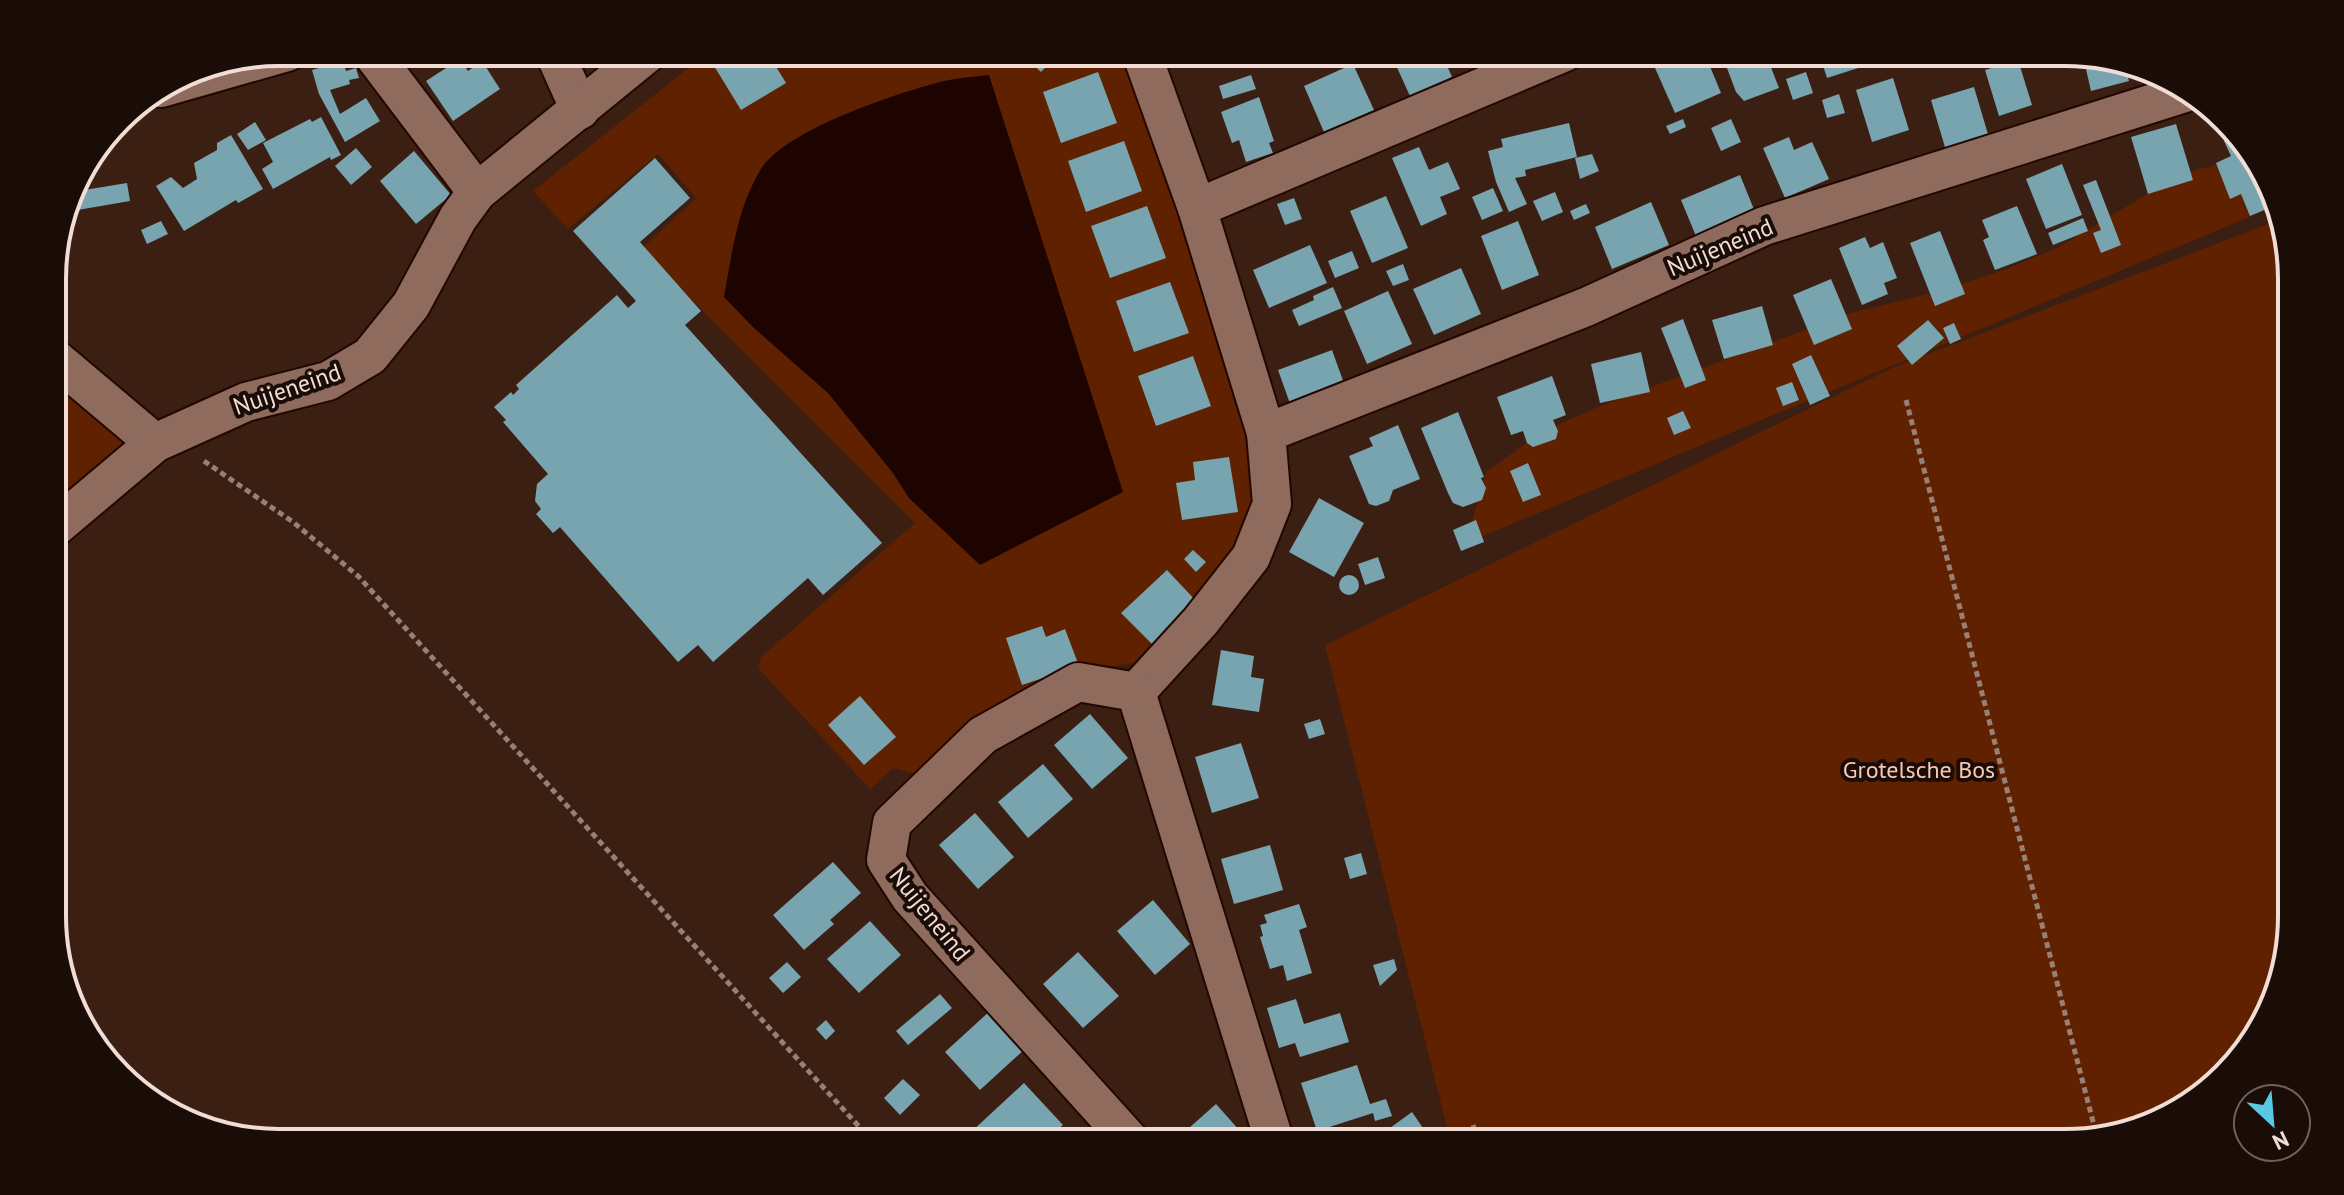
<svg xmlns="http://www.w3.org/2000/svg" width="2344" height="1195" font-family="'PT Sans',sans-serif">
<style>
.green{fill:#5f2100;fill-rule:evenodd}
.water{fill:#1e0400}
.building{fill:#78a4af}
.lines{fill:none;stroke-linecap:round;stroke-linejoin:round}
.minor-casing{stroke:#220801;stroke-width:42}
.path{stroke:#998076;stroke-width:5;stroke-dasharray:6 4;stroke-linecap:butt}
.minor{stroke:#8e6b5d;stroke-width:38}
.labels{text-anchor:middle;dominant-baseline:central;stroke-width:8;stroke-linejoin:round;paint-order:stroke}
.street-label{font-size:24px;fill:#f1ddd5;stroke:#1a0d08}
.park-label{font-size:24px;fill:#fac8b4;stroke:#1a0d08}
.rim{fill:none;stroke:#f1ddd5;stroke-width:4}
</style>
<rect width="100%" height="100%" fill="#3c1f13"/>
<!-- green -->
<g class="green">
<path d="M709,52h426l133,397 -12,84 -110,128 -52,8 -175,106 -26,-7 -23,21 -112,-121 3,-11 154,-134 -274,-274 55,-51 -38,-44 -90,75 -35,-38zM988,75l-79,423 -16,-25 -65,-80 -75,-66 -29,-30c8,-44 13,-89 37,-128 26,-39 134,-75 179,-87 16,-4 32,-5 48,-7z"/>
<path d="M2236,159l16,57 -786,327 20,-71 56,-40 58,-26 251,-93 89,-22 69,-23 48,-20 122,-73z"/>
<path d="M2279,220l11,29 2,668 -23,99 -78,89 -111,38h-629l-126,-498 569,-278z"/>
<path d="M53,358l92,74 -92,88z"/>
</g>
<!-- water -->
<path class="water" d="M989,75l134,417 -143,73 -71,-67 -16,-25 -65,-80 -75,-66 -29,-30c8,-43 13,-89 37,-128 26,-40 134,-75 179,-87 16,-4 33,-5 49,-7z"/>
<!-- building -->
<g class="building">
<path d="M726,52h41l19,31 -45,27 -30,-49z"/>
<path d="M1020,52h40l-19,20z"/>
<path d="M1225,52h37v1l-33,10z"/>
<path d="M1390,52h51l11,25 -42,19z"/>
<path d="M1691,52h13l17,41 -46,20 -20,-45z"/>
<path d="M1721,52h44l14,36 -35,13 -8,-9z"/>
<path d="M1823,52h54l3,9 -53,17 -8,-25z"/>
<path d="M2083,56l42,10 4,15 -38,10z"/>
<path d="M460,59l8,12 14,-10 18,28 -47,32 -27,-40z"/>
<path d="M2018,60l14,45 -33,11 -14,-46z"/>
<path d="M343,61l3,10 10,-3 3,10 -10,2 1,4 -20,6 10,24 26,-16 14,23 -35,21 -26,-48 -7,-24z"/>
<path d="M1353,64l21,46 -50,22 -20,-46z"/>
<path d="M2142,70l23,5 12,10 -29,7z"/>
<path d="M1098,72l19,51 -56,20 -18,-51z"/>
<path d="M1806,72l7,21 -20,7 -7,-21z"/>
<path d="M1251,75l5,14 -33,10 -4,-13z"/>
<path d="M1893,78l16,52 -37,12 -16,-52z"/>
<path d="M1974,87l16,54 -43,13 -16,-54z"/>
<path d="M1839,94l6,19 -18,5 -5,-18z"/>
<path d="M1259,97l15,44 -5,2 4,10 -27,9 -7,-22 -7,3 -11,-31z"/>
<path d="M321,117l20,38 -10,5 -1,-3 -57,32 -11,-20 11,-7 -10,-19 47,-24 2,3z"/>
<path d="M1683,119l3,8 -16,7 -4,-8z"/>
<path d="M1731,119l10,23 -20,9 -10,-23z"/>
<path d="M255,122l11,18 -18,10 -11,-16z"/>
<path d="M1569,123l8,34 -52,13 1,6 -11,2 12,26 -18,8 -13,-30 -8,-31 15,-4 -2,-8z"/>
<path d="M2176,124l17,56 -45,14 -17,-57z"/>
<path d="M231,135l32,54 -25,14 -2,-3 -52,31 -28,-45 15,-9 12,11 14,-9 -3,-16 23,-13v-7z"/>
<path d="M2235,136l15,13 24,57 -24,10 -9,-22 -11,5 -14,-36 15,-7 -7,-15z"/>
<path d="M1789,137l5,13 18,-8 17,37 -44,19 -22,-50z"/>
<path d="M1124,141l18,50 -56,21 -18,-51z"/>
<path d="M1419,147l10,23 19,-8 12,27 -20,8 7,17 -26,12 -29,-68z"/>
<path d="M356,148l16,19 -21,18 -16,-19z"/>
<path d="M414,151l37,44 -35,29 -36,-43z"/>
<path d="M1592,154l7,17 -19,8 -5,-21z"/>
<path d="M655,158l35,40 -50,44 61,69 -16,14 197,218 -59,52 -15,-17 -95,84 -15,-17 -20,17 -118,-135 -7,6 -17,-19 5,-5 -6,-8 2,-17 11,-10 -45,-52 3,-2 -12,-13 17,-15 2,3 6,-6 -3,-4 101,-90 11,13 8,-7 -63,-70z"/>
<path d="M2062,164l20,51 -36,14 -20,-50z"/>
<path d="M1740,175l15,37 -59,24 -15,-36z"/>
<path d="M2096,180l25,65 -20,8 -8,-20 8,-3 -18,-45z"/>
<path d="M127,183l3,18 -64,11 6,-20z"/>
<path d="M1493,188l10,23 -21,9 -10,-23z"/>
<path d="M1555,192l8,20 -21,9 -9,-20z"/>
<path d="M1386,196l22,52 -36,15 -22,-52z"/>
<path d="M1294,198l8,21 -17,6 -8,-21z"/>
<path d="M1651,202l18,43 -57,24 -17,-42z"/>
<path d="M1586,204l4,9 -16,7 -4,-9z"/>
<path d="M1147,206l19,52 -56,20 -19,-52z"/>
<path d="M2017,206l20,48 -42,16 -12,-30 6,-3 -7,-17z"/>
<path d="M2083,218l5,13 -35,14 -5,-12z"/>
<path d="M161,221l7,13 -21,10 -6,-14z"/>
<path d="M1518,221l21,54 -37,15 -21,-54z"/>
<path d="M1940,231l25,63 -30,12 -25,-63z"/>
<path d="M1865,237l5,11 13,-6 14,36 -13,5 4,11 -26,11 -23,-57z"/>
<path d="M1310,245l17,38 -58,25 -16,-38z"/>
<path d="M1352,251l7,17 -24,10 -7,-17z"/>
<path d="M1403,264l6,16 -16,6 -7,-15z"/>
<path d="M1461,268l20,46 -47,21 -21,-46z"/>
<path d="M1831,279l21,50 -38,16 -21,-50z"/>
<path d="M1170,282l19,51 -55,19 -18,-51z"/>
<path d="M1333,287l9,21 -43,18 -7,-16 22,-10 -1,-4z"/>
<path d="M1388,291l24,53 -45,20 -23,-53z"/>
<path d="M1762,306l11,39 -49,14 -12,-39z"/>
<path d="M1683,319l23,61 -21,8 -24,-60z"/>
<path d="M1928,320l16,18 -32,27 -15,-19z"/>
<path d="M1954,323l7,16 -11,5 -7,-16z"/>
<path d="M1332,350l14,39 -54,20 -14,-39z"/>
<path d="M1641,352l9,40 -50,11 -9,-39z"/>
<path d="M1811,355l19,41 -20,9 -18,-41z"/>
<path d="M1193,356l18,50 -55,20 -18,-50z"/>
<path d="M1552,376l14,39 -13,5 5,11 -2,8 -23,8 -6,-4 -4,-12 -12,4 -14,-38z"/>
<path d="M1792,382l7,18 -16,6 -7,-18z"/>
<path d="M1683,411l8,17 -17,7 -7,-17z"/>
<path d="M1458,412l26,65 -3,1 5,10 -4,12 -19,7 -10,-4 -5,-10 -27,-65z"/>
<path d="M1398,425l22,54 -27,11 -4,11 -13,5 -7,-2 -20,-48 24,-10 -4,-8z"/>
<path d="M1229,457l9,55 -56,8 -6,-37 19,-3 -2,-18z"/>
<path d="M1528,463l13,32 -18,7 -13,-31z"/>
<path d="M1319,498l45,25 -30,54 -45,-25z"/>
<path d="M1476,520l8,22 -23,9 -8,-21z"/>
<path d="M1193,550l13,12 -10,10 -12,-13z"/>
<path d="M1378,557l7,21 -20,7 -7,-21z"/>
<path d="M1167,570l31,33 -44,43 -33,-33z"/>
<circle cx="1349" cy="585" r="10"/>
<path d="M1042,626l4,11 19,-8 14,37 -57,19 -16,-47z"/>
<path d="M1221,650l33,6 -3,21 13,2 -5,33 -47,-7z"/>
<path d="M860,696l36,41 -32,28 -36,-40z"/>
<path d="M1090,714l38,44 -36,31 -38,-44z"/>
<path d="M1320,719l5,15 -16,5 -5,-15z"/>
<path d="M1241,743l18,55 -47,15 -17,-56z"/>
<path d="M1043,764l30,35 -45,39 -30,-36z"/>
<path d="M975,813l39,44 -36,32 -39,-44z"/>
<path d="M1270,845l13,45 -49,14 -13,-45z"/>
<path d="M1361,853l6,21 -17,5 -6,-21z"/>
<path d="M833,862l28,31 -31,27 4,4 -30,26 -31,-35z"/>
<path d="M1153,900l37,44 -35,31 -38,-44z"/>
<path d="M1299,904l8,23 -8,3 13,43 -25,8 -4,-16 -13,4 -10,-32 3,-1 -3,-11 7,-2 -3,-8z"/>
<path d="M870,921l31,34 -42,38 -32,-34z"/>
<path d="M1078,952l41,44 -36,32 -40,-44z"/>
<path d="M1394,959l3,11 -17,16 -7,-21z"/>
<path d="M787,962l14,15 -18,16 -14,-15z"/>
<path d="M940,994l12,14 -44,37 -12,-14z"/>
<path d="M1296,999l8,25 36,-11 9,29 -49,15 -5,-14 -16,5 -12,-40z"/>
<path d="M991,1010l35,38 -46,42 -35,-38z"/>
<path d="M826,1020l9,11 -9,9 -10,-11z"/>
<path d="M1357,1065l13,39 16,-5 6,17 -17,5 -2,-8 -56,18 -16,-48z"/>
<path d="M903,1079l17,16 -20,20 -16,-17z"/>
<path d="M1024,1083l39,42 -20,18h-62l-10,-11z"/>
<path d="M1216,1104l32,36 -4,3h-72z"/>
<path d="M1412,1112l11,16 -20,15h-13l-7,-10z"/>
</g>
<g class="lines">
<!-- minor casing -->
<g class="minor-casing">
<g id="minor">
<path d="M371,52l106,140"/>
<path d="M554,52l26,58"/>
<path d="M161,88l126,-36"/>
<path d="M1197,208l368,-156"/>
<path d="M53,357l102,86"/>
<path d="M1266,433l320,-126 178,-81 421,-133"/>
<path d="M53,529l102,-86 91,-41 82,-21 42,-25 41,-51 47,-87 19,-26 172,-140"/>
<path d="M1136,692l64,-70 51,-65 21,-53 -6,-71 -69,-225 -56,-156"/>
<path d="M1136,692l139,451"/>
<path d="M1132,1143l-222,-246 -24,-37 6,-37 91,-88 95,-53 58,10"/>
</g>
</g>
<!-- path -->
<g class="path">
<path d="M1906,400l191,737"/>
<path d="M204,461l89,61 65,54 516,567"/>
<path d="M1473,1125l6,18"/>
</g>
<!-- minor -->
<use href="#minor" class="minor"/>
</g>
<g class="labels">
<!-- street labels -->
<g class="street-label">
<text transform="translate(1720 247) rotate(-23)">Nuijeneind</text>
<text transform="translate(287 389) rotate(-19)">Nuijeneind</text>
<text transform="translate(930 914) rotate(51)">Nuijeneind</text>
</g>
<!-- park labels -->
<g class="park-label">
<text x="1919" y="769">Grotelsche Bos</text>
</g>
</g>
<!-- crop -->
<path d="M0 0H2344V1195H0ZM279 66H2065A213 213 0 0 1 2278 279V916A213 213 0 0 1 2065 1129H279A213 213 0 0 1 66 916V279A213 213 0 0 1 279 66Z" fill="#1a0d08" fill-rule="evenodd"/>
<path class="rim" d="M279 66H2065A213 213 0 0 1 2278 279V916A213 213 0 0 1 2065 1129H279A213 213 0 0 1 66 916V279A213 213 0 0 1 279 66Z"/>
<!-- north arrow -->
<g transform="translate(2272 1123) rotate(154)"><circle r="38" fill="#1a0d08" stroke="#70605a" stroke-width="2"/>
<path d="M0-6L14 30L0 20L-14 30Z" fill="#58c9e3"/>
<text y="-12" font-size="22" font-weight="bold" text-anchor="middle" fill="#f1ddd5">N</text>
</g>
</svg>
